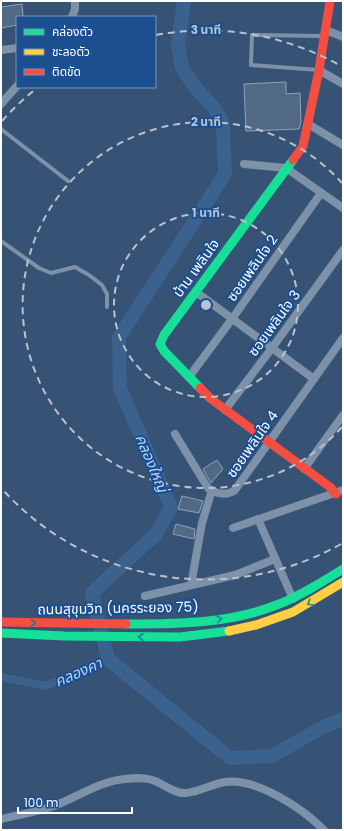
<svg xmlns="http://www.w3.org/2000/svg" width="344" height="831" font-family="Poppins,'Noto Sans Thai',sans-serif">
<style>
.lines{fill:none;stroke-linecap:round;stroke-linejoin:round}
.canal{stroke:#3b618d;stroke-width:8}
.river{stroke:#3b618d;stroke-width:14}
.building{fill:#526984;stroke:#92a2b6}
.lane{stroke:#7d92a8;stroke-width:4}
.street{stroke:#7d92a8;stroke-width:8}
.fast{stroke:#16e098;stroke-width:9}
.slow{stroke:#ffcf43;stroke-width:9}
.jam{stroke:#f24e42;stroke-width:9}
.oneway{stroke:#198292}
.ring{fill:none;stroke:#b9c2ce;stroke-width:2;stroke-dasharray:7 5}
.labels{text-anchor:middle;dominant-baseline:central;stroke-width:4;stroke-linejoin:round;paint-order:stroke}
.street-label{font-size:14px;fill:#fff;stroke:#1b4f8f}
.water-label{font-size:15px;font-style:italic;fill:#b5d3f5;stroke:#1b4f8f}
.centre{fill:#b9c2ce;stroke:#1b4f8f;stroke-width:2}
.ring-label{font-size:12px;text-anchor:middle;font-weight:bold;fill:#b9c2ce;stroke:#1b4f8f;stroke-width:4;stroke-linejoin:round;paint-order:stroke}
</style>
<rect width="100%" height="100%" fill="#365274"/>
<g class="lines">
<!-- canal -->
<path class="canal" d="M1,677l45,9 62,-27"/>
<!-- river -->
<path class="river" d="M184,1l-6,44 4,23 13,19 21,23 7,14 2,50 -106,163 1,51 51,119 -15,27 -64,59 16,66 122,99 42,-2 51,-29 20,-8"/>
</g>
<!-- building -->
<g class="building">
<path d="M22,4l1,13h-6v8l-16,3v-21z"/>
<path d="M286,82v12l14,-1 1,29 -2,7 -53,2 -2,-47z"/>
<path d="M217,460l6,9 -12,14 -8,-14z"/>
<path d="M182,496l21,5 -4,12 -21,-4z"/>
<path d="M176,524l19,5 -1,10 -21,-5z"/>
</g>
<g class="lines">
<!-- lane -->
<g class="lane">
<path d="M319,70l-68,-5 1,-30 72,1"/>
<path d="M1,129l67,52"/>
<path d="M1,241l38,27 12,5 24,-6 14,8 13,10 5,9v13"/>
</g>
<!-- street -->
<g class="street">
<path d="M72,17l3,-8v-8"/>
<path d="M326,30l17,7"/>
<path d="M1,50l16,-2"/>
<path d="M319,70l24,14"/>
<path d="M1,104l16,-18"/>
<path d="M308,124l35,21"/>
<path d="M244,164l42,4 57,40"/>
<path d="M196,292l118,87"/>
<path d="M189,377l43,-58 89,-126"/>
<path d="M225,410l47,-62 71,-98"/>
<path d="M175,434l33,54c8,6 19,8 27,2l108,-152"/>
<path d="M304,469l39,-54"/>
<path d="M258,519l35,80"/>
<path d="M233,528l110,-38"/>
<path d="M191,585l11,-62 10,-33"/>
<path d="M145,596l90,-21 40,-16"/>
<path d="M1,819c17,-4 36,-7 53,-13 24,-9 46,-25 71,-27 10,-1 21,-2 30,2 10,4 20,13 31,12 13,-1 26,-9 39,-11 32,-4 77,26 99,48"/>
</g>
<!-- fast -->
<g class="fast">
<path d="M200,388l-36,-37 -4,-7 4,-9 129,-175"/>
<path d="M126,624c51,0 105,0 153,-20 23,-9 43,-22 64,-35"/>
<path d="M1,633l63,3 116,1 49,-6"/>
</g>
<!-- slow -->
<path class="slow" d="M229,631l27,-6 37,-13 50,-30"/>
<!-- jam -->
<g class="jam">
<path d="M293,160l10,-14 16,-76 11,-69"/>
<path d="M200,388l11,11 119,88 6,7"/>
<path d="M1,622l125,2"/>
</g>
</g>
<!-- one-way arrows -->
<defs><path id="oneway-chevron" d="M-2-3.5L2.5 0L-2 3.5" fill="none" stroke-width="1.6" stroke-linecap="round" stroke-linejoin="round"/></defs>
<g class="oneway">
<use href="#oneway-chevron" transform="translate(310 603) rotate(149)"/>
<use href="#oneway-chevron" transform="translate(219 619) rotate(-9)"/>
<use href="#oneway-chevron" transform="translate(33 623) rotate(2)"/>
<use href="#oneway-chevron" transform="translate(141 637) rotate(-179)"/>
</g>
<!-- distance rings -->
<g class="ring">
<circle cx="206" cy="305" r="92"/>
<path d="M342 427A183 183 0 1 1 342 183"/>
<path d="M341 544A275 275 0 0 1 2 489M2 121A275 275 0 0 1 37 88M156 35A275 275 0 0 1 341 66"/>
</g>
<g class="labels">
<!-- street labels -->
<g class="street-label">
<text transform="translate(196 268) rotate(-54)">บ้าน เพลินใจ</text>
<text transform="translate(252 268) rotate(-55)">ซอยเพลินใจ 2</text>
<text transform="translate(274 323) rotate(-54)">ซอยเพลินใจ 3</text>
<text transform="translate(252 444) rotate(-55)">ซอยเพลินใจ 4</text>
<text transform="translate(118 608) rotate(-1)">ถนนสุขุมวิท (นครระยอง 75)</text>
</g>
<!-- water labels -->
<g class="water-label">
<text transform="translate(152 463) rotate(67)">คลองใหญ่</text>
<text transform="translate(78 672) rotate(-24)">คลองคา</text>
</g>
</g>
<circle cx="206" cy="305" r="6" class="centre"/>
<g class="ring-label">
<text x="206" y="34">3 นาที</text>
<text x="206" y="126">2 นาที</text>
<text x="206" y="217">1 นาที</text>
</g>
<!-- border -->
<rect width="344" height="831" fill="none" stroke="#ffffff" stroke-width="4"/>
<!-- legend -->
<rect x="16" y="16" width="140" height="72" fill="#1b4f8f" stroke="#7695bc"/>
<rect x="24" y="29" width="20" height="6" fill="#16e098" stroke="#7695bc"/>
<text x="52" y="36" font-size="12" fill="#ffffff">คล่องตัว</text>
<rect x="24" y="49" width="20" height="6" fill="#ffcf43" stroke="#7695bc"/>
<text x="52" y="56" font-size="12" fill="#ffffff">ชะลอตัว</text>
<rect x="24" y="69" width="20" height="6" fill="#f24e42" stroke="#7695bc"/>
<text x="52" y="76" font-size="12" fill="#ffffff">ติดขัด</text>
<!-- scale -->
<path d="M18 807v6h114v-6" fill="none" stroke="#ffffff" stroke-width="2"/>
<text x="24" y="807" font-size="12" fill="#ffffff" stroke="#1b4f8f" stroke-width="3" paint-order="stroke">100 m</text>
</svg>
